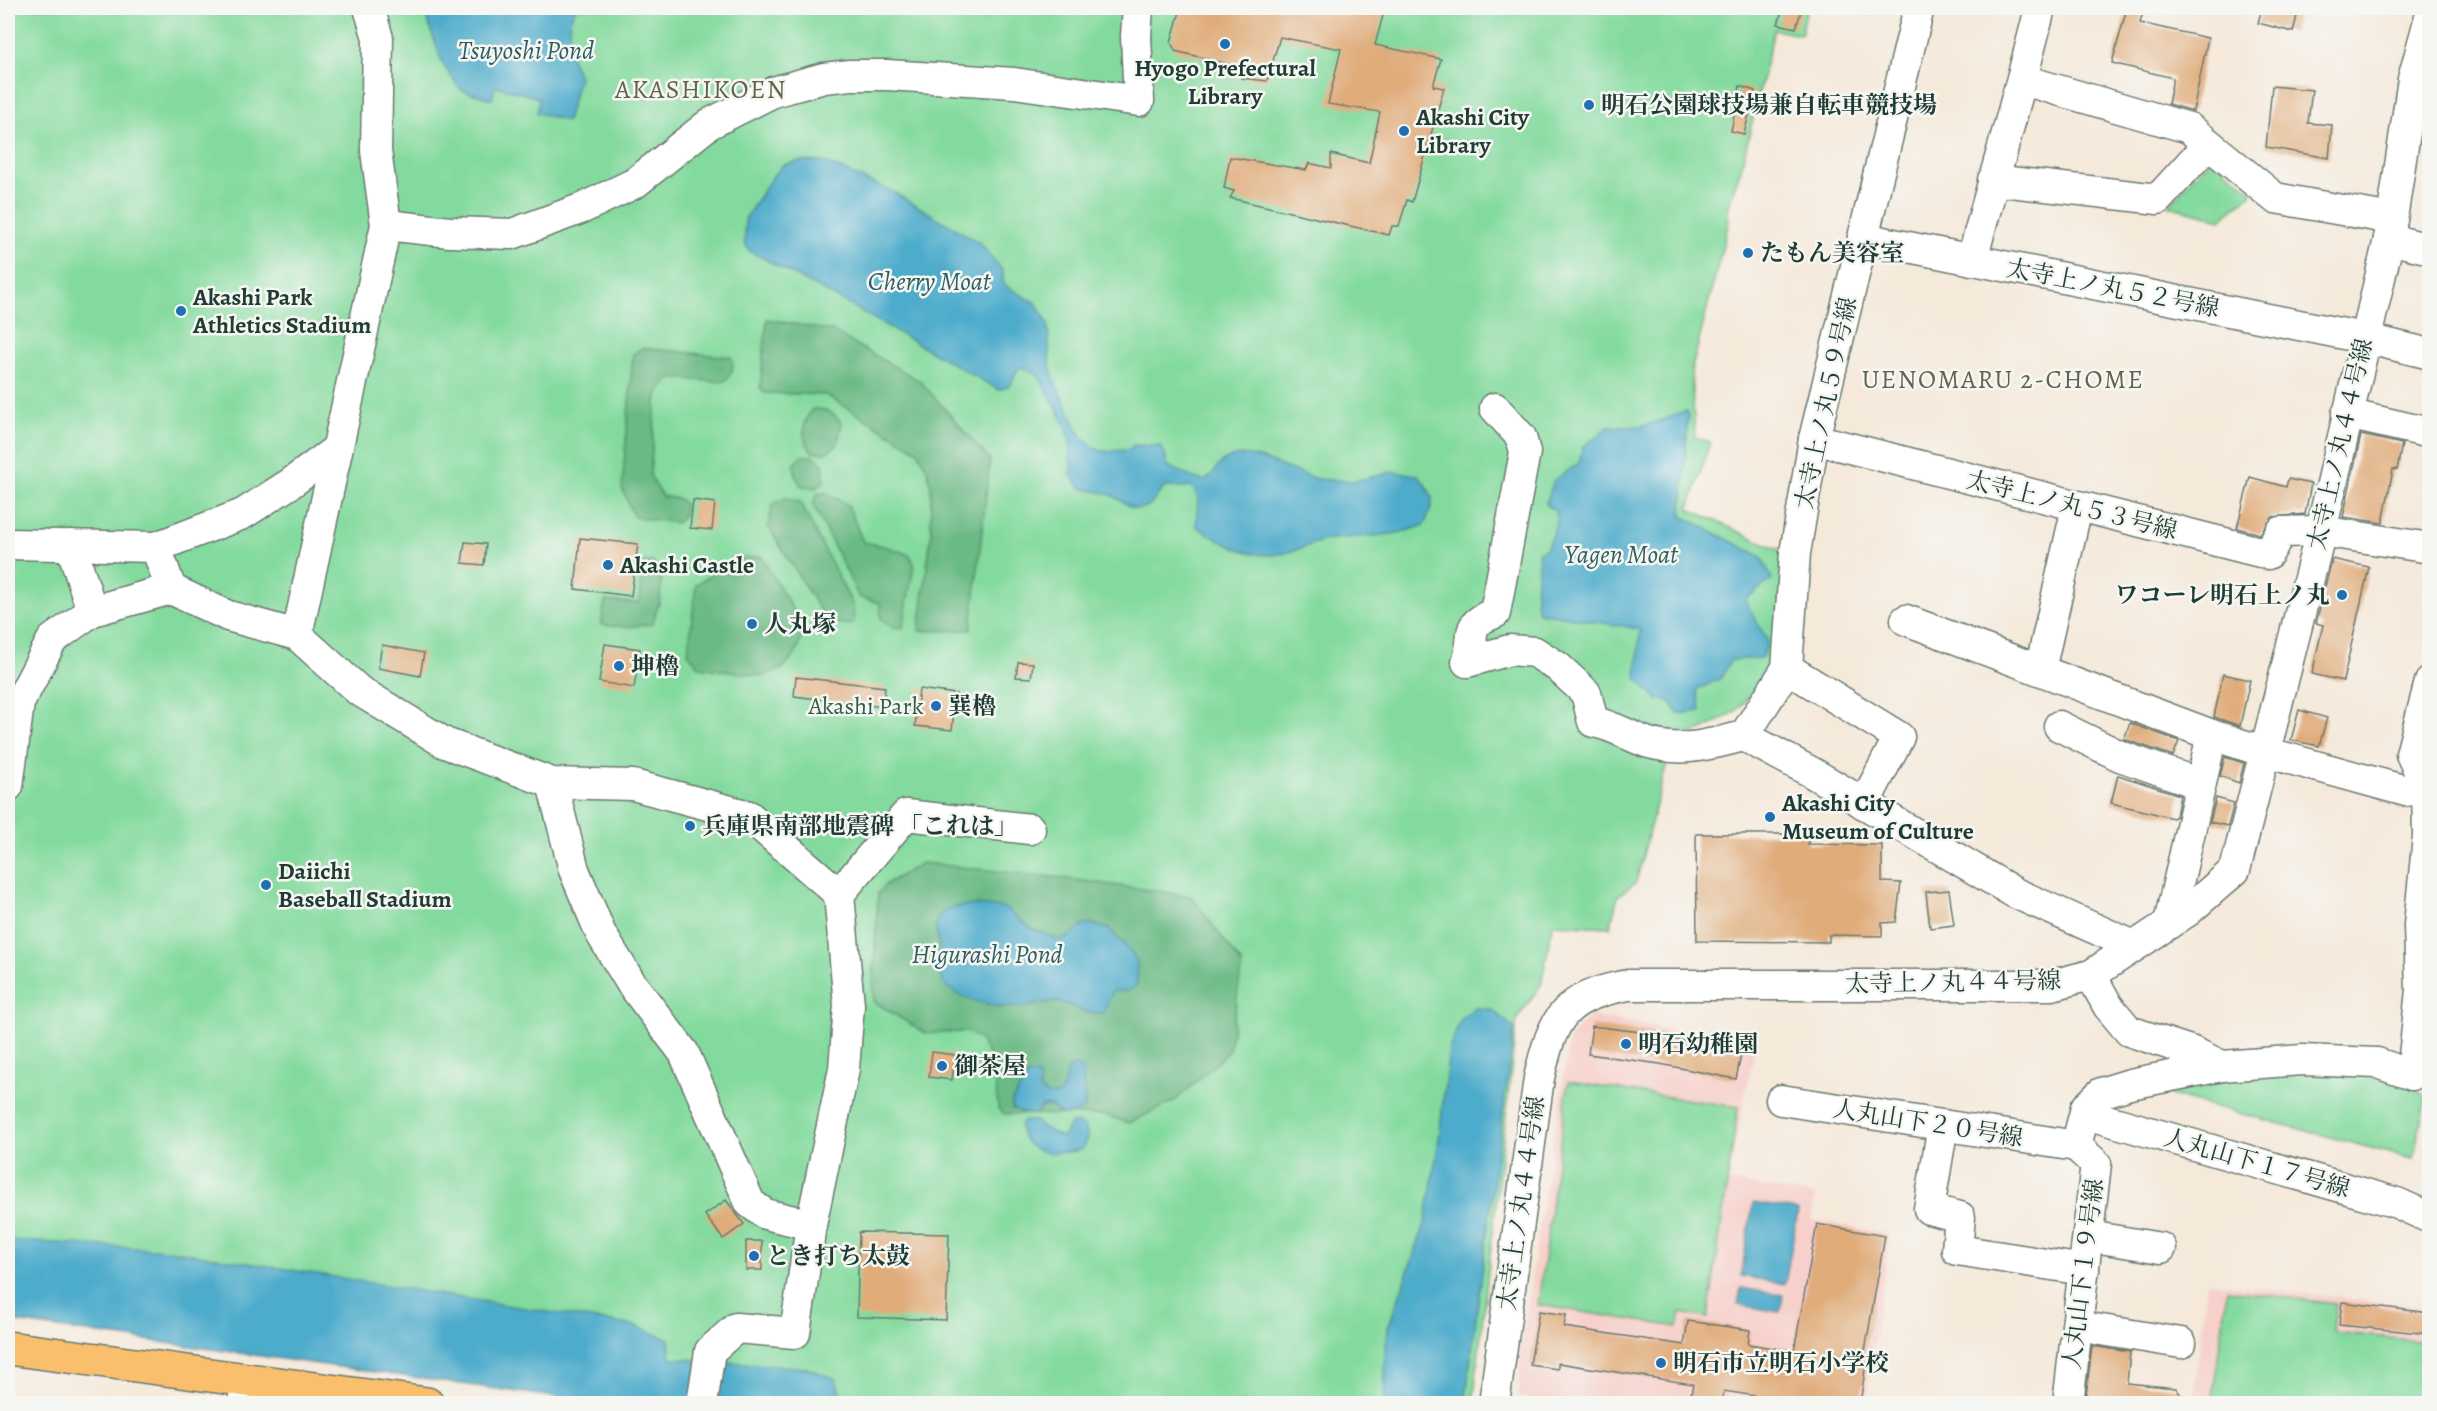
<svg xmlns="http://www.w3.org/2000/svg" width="2437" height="1411" font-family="Alegreya,'Noto Serif JP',serif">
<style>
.built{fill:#f7d0cb}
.green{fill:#83da9e;stroke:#518c69;stroke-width:1.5}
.forest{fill:#6aba85;stroke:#447c5c;stroke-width:1.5}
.water{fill:#4daccb;stroke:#367480;stroke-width:1.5}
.building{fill:#e0ac7a}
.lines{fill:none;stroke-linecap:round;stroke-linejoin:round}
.minor-casing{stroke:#6a796e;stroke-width:33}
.major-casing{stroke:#6a796e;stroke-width:36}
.minor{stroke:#fff;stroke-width:30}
.major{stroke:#f9bf6d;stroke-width:33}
.poi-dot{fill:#1f6fb2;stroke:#f6f6f2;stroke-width:2}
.labels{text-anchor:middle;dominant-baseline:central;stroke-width:5;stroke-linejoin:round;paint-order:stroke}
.poi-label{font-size:24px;font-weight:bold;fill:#1f3d34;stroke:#f6f6f2;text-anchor:start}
.street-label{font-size:24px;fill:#1f3d34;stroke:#f6f6f2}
.park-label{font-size:24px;fill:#335c49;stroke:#f6f6f2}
.water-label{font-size:26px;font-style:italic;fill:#2d5e61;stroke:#f6f6f2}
.neighbourhood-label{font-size:26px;letter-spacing:1.5px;fill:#63644c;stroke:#f6f6f2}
</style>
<rect width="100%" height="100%" fill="#f6f6f2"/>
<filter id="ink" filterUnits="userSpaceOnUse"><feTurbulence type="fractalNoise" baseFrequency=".0167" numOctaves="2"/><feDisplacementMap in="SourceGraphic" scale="12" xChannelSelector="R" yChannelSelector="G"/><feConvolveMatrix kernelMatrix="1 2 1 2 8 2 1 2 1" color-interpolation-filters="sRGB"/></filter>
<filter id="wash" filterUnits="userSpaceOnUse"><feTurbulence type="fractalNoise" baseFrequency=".008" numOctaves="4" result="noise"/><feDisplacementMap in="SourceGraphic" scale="24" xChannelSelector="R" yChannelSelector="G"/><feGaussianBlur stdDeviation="1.35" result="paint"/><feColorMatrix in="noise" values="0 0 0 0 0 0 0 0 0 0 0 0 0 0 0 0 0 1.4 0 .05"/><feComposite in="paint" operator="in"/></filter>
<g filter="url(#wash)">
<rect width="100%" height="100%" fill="#f5e9da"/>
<!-- built -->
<g class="built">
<path d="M1591,1016l165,27 -29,138 88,14 -4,25 79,14 -25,169 -294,1 -52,-7 1,-46 49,-312 12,-15z"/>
<path d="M2207,1282l222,26v95l-236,1z"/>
</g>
<!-- green -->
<g class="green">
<path d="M8,8h1799l-6,27 -27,-5 -33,139 -13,37v19l-37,147 4,65 15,5 -21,67 99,45 -13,105 -21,32 -19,21 -32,18 -30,9 -37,143 -18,14 -8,31 -57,-3 -12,61 -24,34 -44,384 -837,1 -628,-87z"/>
<path d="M2211,158l42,34 -32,27 -53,-13z"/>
<path d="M2296,1068l109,13 21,16 -13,62 -262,-69z"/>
<path d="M1568,1082l170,25 -30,211 -27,-5 -3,14 -140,-22z"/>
<path d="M2227,1290l109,14 -3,28 96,10v61h-217z"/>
</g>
<!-- forest -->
<g class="forest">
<path d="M767,319l65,12 88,50 70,79 -19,170 -52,1 12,-96v-48l-4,-18 -9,-18 -92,-56 -62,-2 -4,-6z"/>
<path d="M642,348l89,9c4,10 1,18 -8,25l-53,-4 -13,16 -7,81 12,21 17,3 6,6 -2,12 -6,6 -43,-6 -12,-29 11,-134z"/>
<path d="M812,409c14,0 22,3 30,15l-5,21 -11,8 -14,-1c-11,-15 -11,-28 0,-43z"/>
<path d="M802,456h12l9,8 1,18 -8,6 -14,-2 -6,-8 -2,-13z"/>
<path d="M826,493l22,12 15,37 21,4 26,9 4,9 -11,64 -10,-1 -12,-8 -1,-16 -21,-6 -46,-93 4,-10z"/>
<path d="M786,498l14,4 53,104 1,16 -4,3 -23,-3 -59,-96 5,-22z"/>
<path d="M761,556l38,64 3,17 -7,18 -13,14 -20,7 -62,-9 -12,-14 8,-68 37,-25z"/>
<path d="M642,562h11l9,11 -2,27 -8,24 -25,3 -26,-2 4,-24 34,2z"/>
<path d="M922,863l141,15 128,18 51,68 -13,87 -53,49 -47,23 -25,-8 -100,-1 -6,-6 -5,-45 -13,-23 -12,-8 -43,1 -51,-31 -1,-11 5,-98 8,-9z"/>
</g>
<!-- water -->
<g class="water">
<path d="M423,8h153l-6,12 -1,32 10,25 -12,44 -30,-8 2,-15 -44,-12 -3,13 -31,-9 -18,-25z"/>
<path d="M800,161l24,1 69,30 87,51 23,28v10l4,6 29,16 12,20 2,43 4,14 26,54 14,14 8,3 26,-1 6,-5 26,1 5,8 2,11c13,6 25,15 40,15l15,-18 11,-6 12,-1 15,3 56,21 38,2 39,-9 25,3c17,21 18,26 6,50 -30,13 -60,10 -92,14 -18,2 -35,13 -53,15 -29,5 -61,-12 -83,-28l2,-28 -4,-9 -3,-2h-26c-8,6 -9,16 -19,20 -16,7 -24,-10 -38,-13 -9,-3 -18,-3 -27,-6l-10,-12 -1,-34 -3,-15 -28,-50 -4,-4 -14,-6 -4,3 -6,15 -12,5 -149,-85 -99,-53 -6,-7v-26l27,-42 11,-12z"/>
<path d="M1686,411l2,5 -6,100 80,41 10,22 -27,21 23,42 -6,16 -31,2 -10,18 -24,12 4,21 -23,3 -8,-13 -12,-1 -22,-22 4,-49 -102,-17c-6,-22 3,-39 0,-60l8,-3 10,-25v-12l-10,-8 8,-24 25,-17 4,-16 26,-21c30,4 50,-4 77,-15z"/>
<path d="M974,905l31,3 24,19 27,12 10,-1 18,-13 8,-1 17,5 21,21 7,12v23l-9,6h-15l-10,22c-17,3 -25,-6 -40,-10 -12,-3 -25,2 -37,4 -24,2 -59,-4 -79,-20 -3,-3 -8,-12 -9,-16 -2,-7 1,-16 1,-24 -1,-11 -8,-25 3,-35 8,-6 22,-6 32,-7z"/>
<path d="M1474,1008l17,1 23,19 -49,375h-80v-48l3,-27 37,-105 13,-77 11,-97 12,-30z"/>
<path d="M1075,1066l8,3 2,39 -11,6 -12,1 -12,-9h-7l-8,8h-9l-14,-5v-8l16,-26 8,-1 4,5 -1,9 8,7h11l5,-6 5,-20z"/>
<path d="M1024,1121h12l2,4 23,12 3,-1 6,-13c20,-1 21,13 11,27 -23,4 -59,8 -61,-25z"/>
<path d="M1753,1203l45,7 -13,74 -44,-8z"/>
<path d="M8,1240l161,10 466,76 34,13 2,19 136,10 29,11 7,24h-245l-590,-82z"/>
<path d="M1741,1288l42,7 -3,17 -42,-7z"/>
</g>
<g id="blocks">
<!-- building -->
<g class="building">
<path d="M1181,8h204l-10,37 66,14 -8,27 11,2 -32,114 -5,-2 -8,26h-7l-3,9 -159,-37 4,-7 -10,-3 6,-31 76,13 3,-7 22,5v-14l38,9 11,-51 -52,-8 13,-55 -61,-12 -13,44 -26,-3v-11l-66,-16 -4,-9z"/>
<path d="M1783,8h19l-6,20 -18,-4z"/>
<path d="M2127,8h17l-4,15 68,15 -15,73 -25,-7 5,-26 -61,-15z"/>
<path d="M2262,8h37l-6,24 -35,-9z"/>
<path d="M1740,86l15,5 -11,43 -13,-3z"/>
<path d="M2272,86l40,4 -4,33 24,2 -3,33 -63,-11z"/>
<path d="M2361,435l41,9 -5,26 -4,-1 -10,54 -40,-6z"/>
<path d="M2250,477l36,10 2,-8 23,5 -6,30 -32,3 -13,17 -23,-6z"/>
<path d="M693,500l22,3 -3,27 -22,-2z"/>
<path d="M580,538l58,6 -7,52 -56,-7z"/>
<path d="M465,542l21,2 -2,21 -22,-2z"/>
<path d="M2332,559l37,8 -26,114 -31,-7 11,-49 -7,-2z"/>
<path d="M605,644l35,5 -6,39 -35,-6z"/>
<path d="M382,645l42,8 -4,23 -42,-8z"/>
<path d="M1018,662l15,1 -2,15 -15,-1z"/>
<path d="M2223,674l27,6 -10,46 -26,-9z"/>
<path d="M796,677l89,10 -2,20 -89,-11z"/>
<path d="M919,689l37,5 -4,36 -37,-4z"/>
<path d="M2299,710l28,8 -8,28 -28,-6z"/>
<path d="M2130,723l49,18 -6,15 -49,-17z"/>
<path d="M2225,757l19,6 -5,20 -19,-7z"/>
<path d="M2118,775l62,20 -4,21 -3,2 -62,-15z"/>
<path d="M2216,798l18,5 -6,23 -18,-4z"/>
<path d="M1696,834h112v10l74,1v37l19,1 -5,39 -14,1v13l-53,-1v7l-132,-1z"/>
<path d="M1949,890l5,35 -24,3 -4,-36z"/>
<path d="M1592,1026l81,10v3l69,11 -6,29 -76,-15 -72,-10z"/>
<path d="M932,1052l23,3 -3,25 -23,-3z"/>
<path d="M726,1200l18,24 -21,15 -18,-24z"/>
<path d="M1817,1224l68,12 -22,126 3,1 -6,41h-52l-84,-13 -2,13h-33l4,-20 -135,-21v6l-28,-4 9,-54 27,4 -2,12 120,18 4,-24 62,9 -2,14 46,7z"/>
<path d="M859,1232l90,2 -3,86 -89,-3z"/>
<rect x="746" y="1241" width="16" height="29"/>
<path d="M2342,1302l88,11v21l-91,-9z"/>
<path d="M2092,1346l38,6 -3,31 49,5 11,16h-102z"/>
</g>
</g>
</g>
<g filter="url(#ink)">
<use href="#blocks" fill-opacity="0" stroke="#6a796e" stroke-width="1.5"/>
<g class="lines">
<!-- minor casing -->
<g class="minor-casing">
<g id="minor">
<path d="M2023,80l166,48 86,70 117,21"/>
<path d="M1993,180l165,19 50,-55"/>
<path d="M386,225l64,7 62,2 71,-26 52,-25 74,-59 64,-32 51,-14 26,-3h37l127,8 125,18 -3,-65 2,-28"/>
<path d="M1863,238l501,100 66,16"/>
<path d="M2389,239l41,10"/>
<path d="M1972,260c22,-84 48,-168 68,-252"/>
<path d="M1495,408l26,29 4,15 -30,161c-33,12 -18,21 -28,49l43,-12 25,2 23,15 28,26 7,29c21,3 36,15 56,21 35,10 61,1 95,-7l43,-68 8,-115 19,-114 105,-431"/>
<path d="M2347,414l83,19"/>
<path d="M1814,439l454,115 13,-22 40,-1 109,17"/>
<path d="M8,544l148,3 87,-33 48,-31 46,-34"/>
<path d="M156,547l15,42 57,27 69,19 61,55 87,53 107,40 81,2 116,31 90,78 10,111 -5,64 -33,156 -16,108 -59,-5 -26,23 -8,53"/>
<path d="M92,611l79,-22"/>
<path d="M1906,620l306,115 53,17 141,39 21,-3"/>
<path d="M297,635l89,-410 -10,-74 2,-113 -9,-30"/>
<path d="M1787,668l112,69 -35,67"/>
<path d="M2040,670l37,-163"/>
<path d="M2059,726l61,30 80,28"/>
<path d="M1744,736l67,36 204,121 119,53"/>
<path d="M552,783l22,87 27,64 30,49 53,70 66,150 15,11 46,11"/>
<path d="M8,786l11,-83 33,-63 40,-29 -21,-66"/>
<path d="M839,894l67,-79 124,14"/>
<path d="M2169,923l43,-188"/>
<path d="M2222,1066l80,-6 75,3 35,12 9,-85 -2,-65 9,-89 -1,-48 -16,-34 19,-72"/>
<path d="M1781,1100l295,46"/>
<path d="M2086,1108l14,10 297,85 33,15"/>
<path d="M1943,1125l-14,84 31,8 -3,33 127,20"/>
<path d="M2088,1236l73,12"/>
<path d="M2077,1326l104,17"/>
<path d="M243,1404l3,-23"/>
<path d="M1494,1404l45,-326c14,-61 24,-81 89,-93h424l39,-10 97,-64 47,-41 86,-339 68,-292 24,-160 17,-62"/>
<path d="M2068,1404l28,-240 -20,-18 10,-38 15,-15 29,-9 92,-18 -29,-14 -64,-21 -21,-25 -17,-31"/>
</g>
</g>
<!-- major casing -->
<g class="major-casing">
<path id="major" d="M8,1348l419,56"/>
</g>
<!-- minor -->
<use href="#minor" class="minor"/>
<!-- major -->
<use href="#major" class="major"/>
</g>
</g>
<!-- markers -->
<g class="poi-dot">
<circle cx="1225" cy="44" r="6"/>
<circle cx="1589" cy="105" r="6"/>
<circle cx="1404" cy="131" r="6"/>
<circle cx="1748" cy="253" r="6"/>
<circle cx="181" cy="311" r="6"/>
<circle cx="608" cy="565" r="6"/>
<circle cx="2342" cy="595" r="6"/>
<circle cx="752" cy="624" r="6"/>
<circle cx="619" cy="666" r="6"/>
<circle cx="936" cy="706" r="6"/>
<circle cx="1770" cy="817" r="6"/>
<circle cx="690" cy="826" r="6"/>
<circle cx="266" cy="885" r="6"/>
<circle cx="1626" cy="1044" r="6"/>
<circle cx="942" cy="1066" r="6"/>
<circle cx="754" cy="1256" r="6"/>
<circle cx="1661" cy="1363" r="6"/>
</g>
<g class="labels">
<!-- poi labels -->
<g class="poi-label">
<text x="1225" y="68" text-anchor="middle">Hyogo Prefectural<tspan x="1225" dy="28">Library</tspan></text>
<text x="1601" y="105">明石公園球技場兼自転車競技場</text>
<text x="1416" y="117">Akashi City<tspan x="1416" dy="28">Library</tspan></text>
<text x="1760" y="253">たもん美容室</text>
<text x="193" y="297">Akashi Park<tspan x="193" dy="28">Athletics Stadium</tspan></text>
<text x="620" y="565">Akashi Castle</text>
<text x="2330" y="595" text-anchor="end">ワコーレ明石上ノ丸</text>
<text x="764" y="624">人丸塚</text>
<text x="631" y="666">坤櫓</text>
<text x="948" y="706">巽櫓</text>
<text x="1782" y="803">Akashi City<tspan x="1782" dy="28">Museum of Culture</tspan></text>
<text x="702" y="826">兵庫県南部地震碑 「これは」</text>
<text x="278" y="871">Daiichi<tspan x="278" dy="28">Baseball Stadium</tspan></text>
<text x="1638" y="1044">明石幼稚園</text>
<text x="954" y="1066">御茶屋</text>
<text x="766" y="1256">とき打ち太鼓</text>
<text x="1673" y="1363">明石市立明石小学校</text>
</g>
<!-- street labels -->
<g class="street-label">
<text transform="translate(2113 288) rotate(11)">太寺上ノ丸５２号線</text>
<text transform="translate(1826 403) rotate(-78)">太寺上ノ丸５９号線</text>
<text transform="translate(2340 444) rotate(-77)">太寺上ノ丸４４号線</text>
<text transform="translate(2072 505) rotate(14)">太寺上ノ丸５３号線</text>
<text transform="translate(1953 982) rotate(-1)">太寺上ノ丸４４号線</text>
<text transform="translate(1928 1123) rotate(9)">人丸山下２０号線</text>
<text transform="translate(2257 1163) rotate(16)">人丸山下１７号線</text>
<text transform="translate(1521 1203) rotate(-82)">太寺上ノ丸４４号線</text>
<text transform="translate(2083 1274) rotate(-83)">人丸山下１９号線</text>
</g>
<!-- park labels -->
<g class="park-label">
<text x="866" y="706">Akashi Park</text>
</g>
<!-- water labels -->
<g class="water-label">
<text x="526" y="50">Tsuyoshi Pond</text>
<text x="929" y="281">Cherry Moat</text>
<text x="1621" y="554">Yagen Moat</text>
<text x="987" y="954">Higurashi Pond</text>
</g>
<!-- neighbourhood labels -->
<g class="neighbourhood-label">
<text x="701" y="89">AKASHIKOEN</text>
<text x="2003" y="379">UENOMARU 2-CHOME</text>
</g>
</g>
<!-- margin -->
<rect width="2437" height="1411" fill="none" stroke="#f6f6f2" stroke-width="30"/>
</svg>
